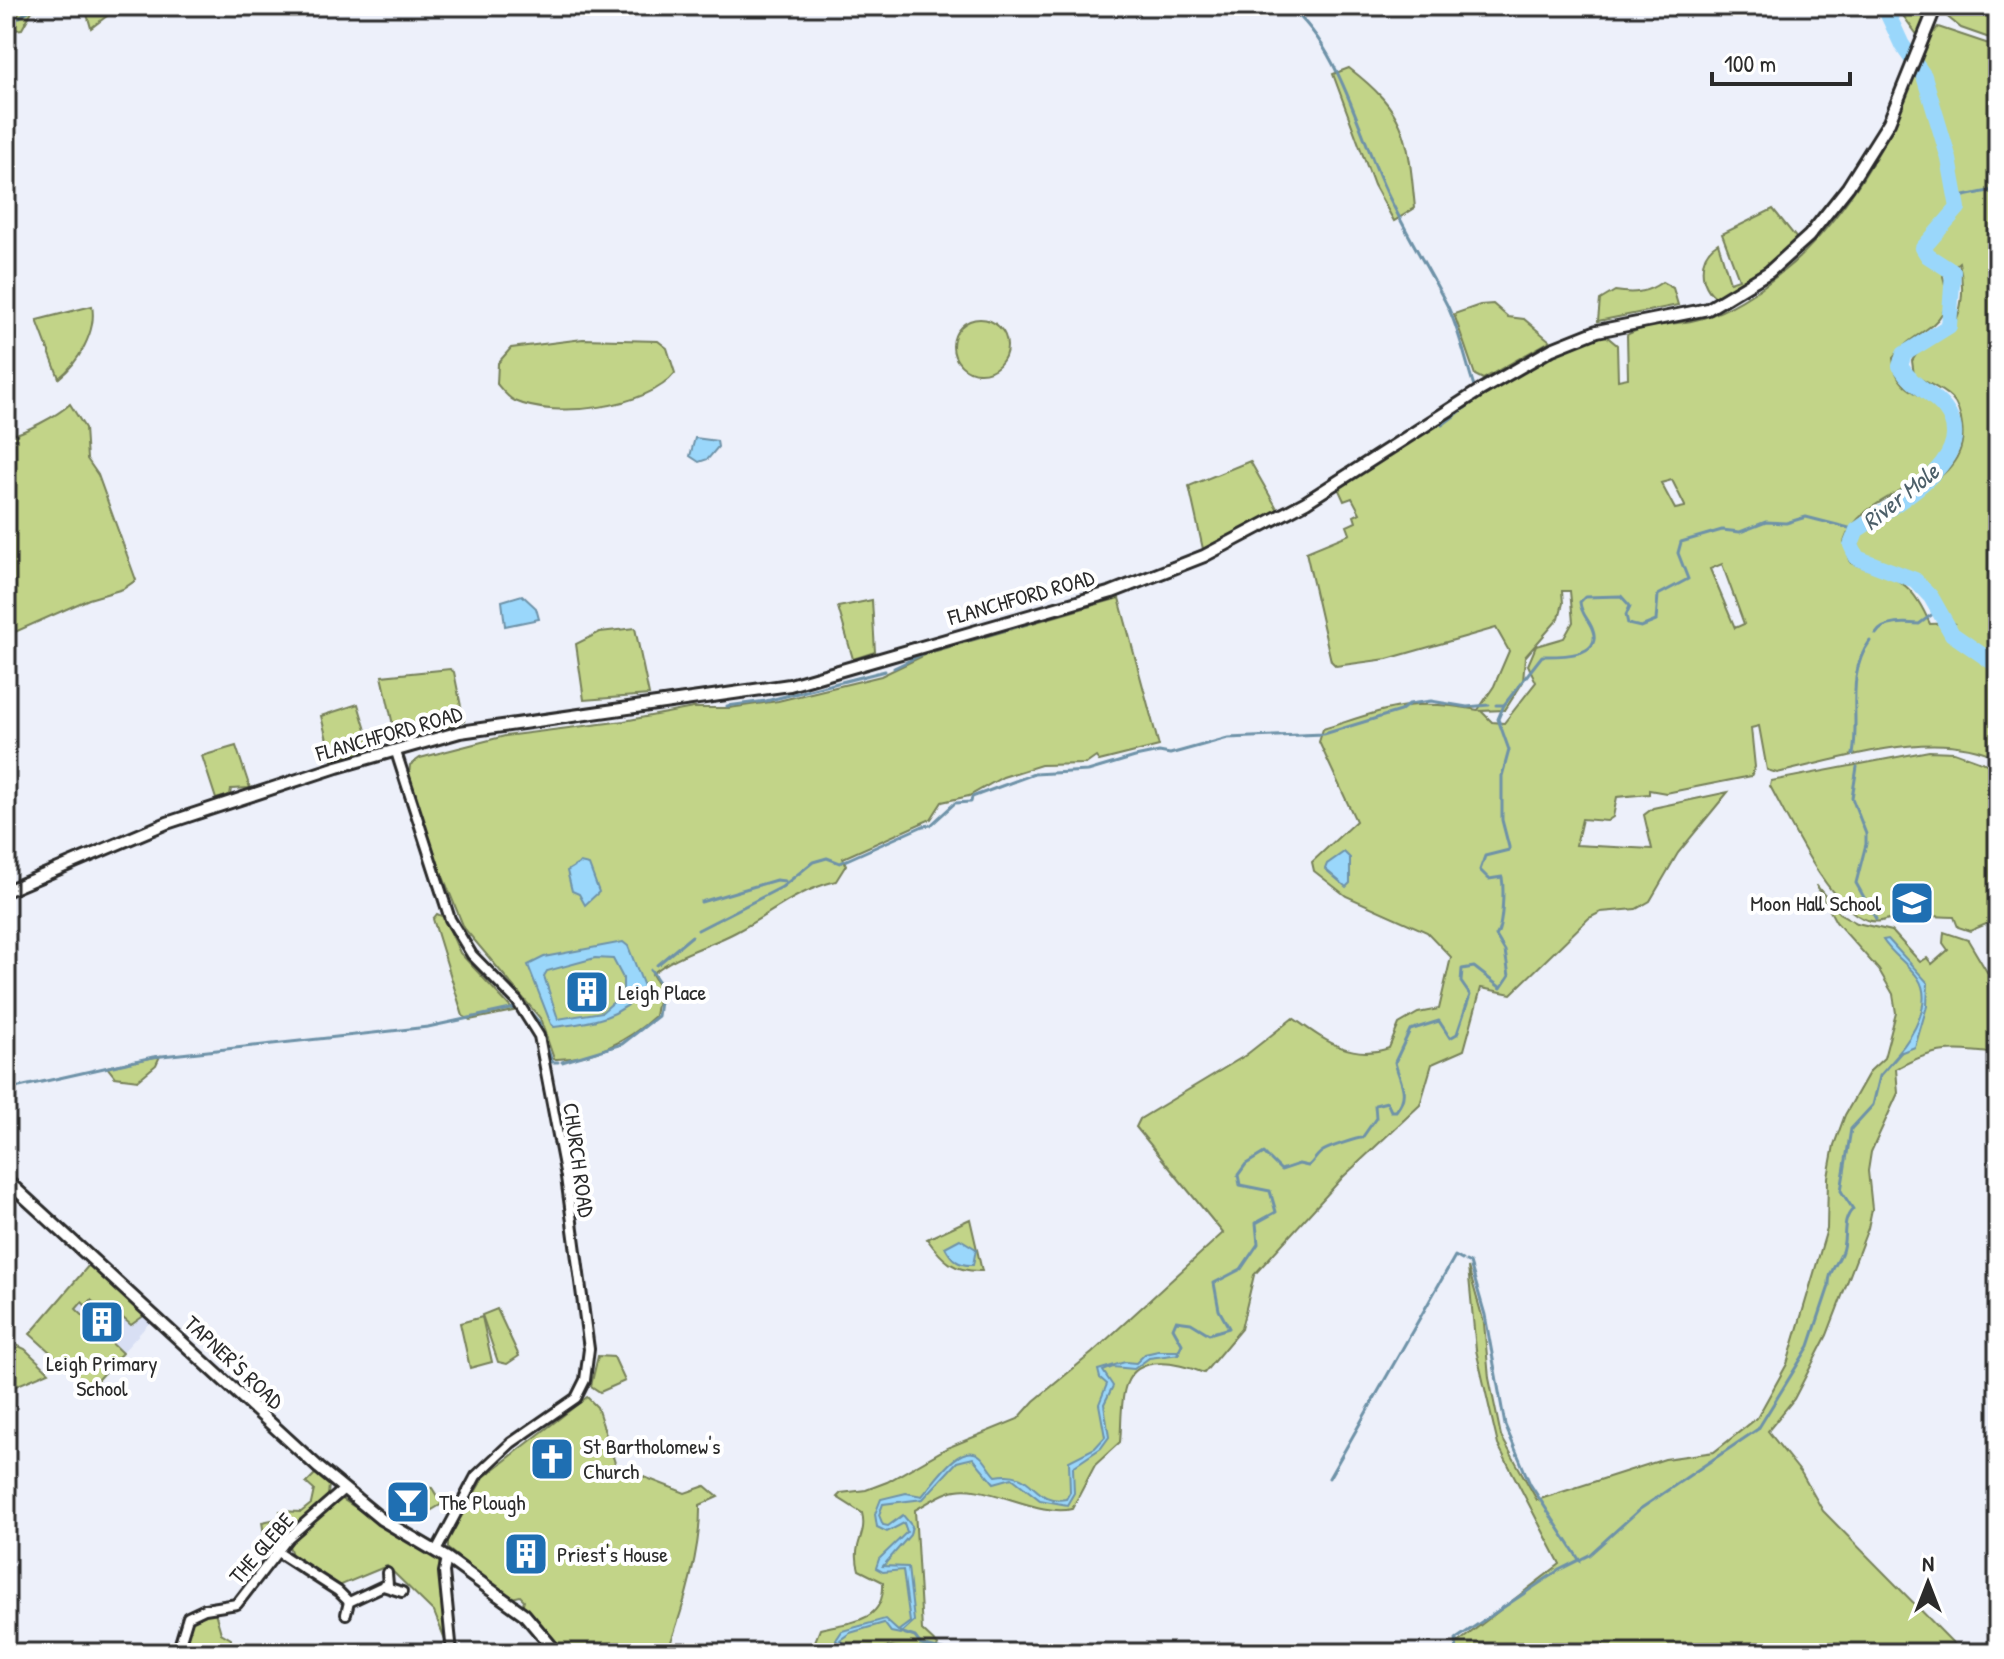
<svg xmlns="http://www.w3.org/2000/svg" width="2004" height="1659" font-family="'Patrick Hand',sans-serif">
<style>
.built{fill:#d8dff4}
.green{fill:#c2d488;stroke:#76805a;stroke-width:2;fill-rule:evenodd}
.water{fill:#9ad7fb;stroke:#6e92a8;stroke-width:2;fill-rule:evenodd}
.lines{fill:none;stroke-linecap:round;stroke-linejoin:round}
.stream{stroke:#6e92a8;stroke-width:3}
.river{stroke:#9ad7fb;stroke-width:16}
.minor-casing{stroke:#2b2b2b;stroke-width:14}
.tertiary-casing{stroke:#2b2b2b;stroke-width:16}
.minor{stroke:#fff;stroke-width:8}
.tertiary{stroke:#fff;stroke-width:10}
.labels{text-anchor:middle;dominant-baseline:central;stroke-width:8;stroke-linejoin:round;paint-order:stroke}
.street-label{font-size:22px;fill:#2b2b2b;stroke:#fff}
.poi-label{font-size:22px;fill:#2b2b2b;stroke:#fff;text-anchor:start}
.water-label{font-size:24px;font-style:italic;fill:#4c5f69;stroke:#fff}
</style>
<rect width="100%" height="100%" fill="#edf0fa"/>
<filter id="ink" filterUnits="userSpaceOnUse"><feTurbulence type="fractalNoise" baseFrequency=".0125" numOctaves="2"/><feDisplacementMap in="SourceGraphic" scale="16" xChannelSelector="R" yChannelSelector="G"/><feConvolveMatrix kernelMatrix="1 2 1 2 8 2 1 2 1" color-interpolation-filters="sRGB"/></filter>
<g filter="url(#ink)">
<!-- built -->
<path class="built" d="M89,1265l63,55 -62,68 -60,-54z"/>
<!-- green -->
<g class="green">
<path d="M6,6h36l-10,5 -10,18 -16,2z"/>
<path d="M96,6h24l-29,22 -4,-14z"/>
<path d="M1896,6h33l-11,30z"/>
<path d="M1943,6h55v35l-37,-13 -17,-14z"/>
<path d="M1938,27l60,20v711c-62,-32 -156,1 -221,15l-10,-3 -8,-44 -8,2 4,39 -4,9 -85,17 -17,-3v4l-32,3 -4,20 -6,4 -25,-2 -6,26 76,4 -8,-34 9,-7 75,-16 -50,61 -28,48 -14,8 -35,3 -12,6 -78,76 -30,-6 -17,62 -32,14 -12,41 -77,72 -89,98 -13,54 -37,44c-23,-9 -66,-21 -78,12 -6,16 -4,39 -6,57l-25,23 -23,44c-35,9 -91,-30 -123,-17 -12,4 -23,12 -34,18l7,120 16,15 -3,8 -46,-7 -17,7h-52l-6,-9 6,-15c32,-8 65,-6 63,-47l-24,-12c-8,-28 9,-33 3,-57l-25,-16 4,-4 25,-3 21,-8 60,-34 71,-29 16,-18 58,-48 131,-120 -87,-106 4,-8 106,-64 47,-37c31,22 57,43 96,30l10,-24 19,-11 21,-4 12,-52 -24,-25 -81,-36 -32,-25 -2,-9 44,-41 -37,-79 4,-13c64,-20 86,-32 155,-19l16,-24 15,-35 -13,-23 -109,31 -51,7 -5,-5 -25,-109 44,-18 -3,-8 9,-4 -2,-6 6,-3 -8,-15 -8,3 -6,-13 196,-123 29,-15 42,-15 12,10 1,35 10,-2 -1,-43c22,-13 52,-9 76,-17 30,-9 60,-30 84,-50 41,-33 86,-100 108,-147 14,-30 20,-70 43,-94zM1959,262c5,22 6,57 -14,72 -12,9 -26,13 -33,27l2,14c12,8 27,13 37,23 7,7 10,18 11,28 9,61 -81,71 -105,113l4,15c21,11 46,10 64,28 12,14 13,30 29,41l-24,1c-21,-49 -35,-44 -79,-61l-7,-21c15,-51 105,-55 107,-105 3,-47 -56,-31 -58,-79 23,-33 65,-28 50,-82zM1672,480l13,26v1l-10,2 -14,-26zM1722,564l22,60 -9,4 -25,-59zM1562,591h8l3,31 -9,16 -28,8 -8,19 8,17 -32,41 -12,-1 -11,-11 24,-1 18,-28 2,-25 34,-39 4,-15z"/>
<path d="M1349,68c59,45 59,70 66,140l-21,13 -20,-36 -41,-111z"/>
<path d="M1773,209l25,31 -38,32 -42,27c-20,-14 -21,-43 0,-56l12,39 9,-3 -17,-45z"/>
<path d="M1662,282l11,6 5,17 -80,16 2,-21 15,-9c18,3 32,2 47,-9z"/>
<path d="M1493,304l15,13 16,2 26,22 -67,38 -8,-4 -21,-61 26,-9z"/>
<path d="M92,306c5,25 -14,57 -33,72l-22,-58z"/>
<circle cx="980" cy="346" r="27"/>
<path d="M583,339l75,2 9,7 8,25c-27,35 -120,46 -160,28 -7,-3 -13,-11 -18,-17l1,-21 13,-15z"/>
<path d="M70,404l15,24 2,31 11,16 38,105 -13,9 -34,10 -83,37v-199c18,-4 51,-21 64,-33z"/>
<path d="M1250,461l28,49 -75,39 -14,-63z"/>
<path d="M1119,598l40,148 -60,15 -3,-4 -10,7 -45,1 -38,12 -34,19 -27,6 -11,17 -88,39 3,7 -10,16c-45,12 -61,31 -100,51 -28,15 -60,22 -84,42l8,14 -5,28c-27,25 -63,44 -101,43l-14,-41 -76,-90 -36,-88 -19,-64 1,-11 10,-7 85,-22 119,-15 69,-13h36l49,-7 103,-25 48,-23z"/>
<path d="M872,600l3,52 -22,7 -15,-52z"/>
<path d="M635,628l14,67 -65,5 -8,-56 24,-12z"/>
<path d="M450,669l4,3 10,49 -67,22 -15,-67z"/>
<path d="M358,704l14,46 -40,10 -11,-44z"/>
<path d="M236,746l14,42 -19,1 -1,6 -14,4 -14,-43z"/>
<path d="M1929,751l25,1 44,16v151l-28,12 -12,-4 -4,-10c-18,0 -39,-3 -56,0 -12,2 -19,7 -31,3 -39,-13 -78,-100 -97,-134l1,-5z"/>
<path d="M1816,885l23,28 18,10 35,8 28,31 7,-4 5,6 16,-14 -5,-7 1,-11 24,8 19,32 11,-5v87c-44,-6 -63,-7 -102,15l2,24 -27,59 -3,19 4,38 -4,19 -41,107 -33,64 -26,32 34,43 21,37 140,142h-507v-9l104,-80 -62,-119 -22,-95 -8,-83 16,56 5,55 12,58 36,64 128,-41 49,-7 43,-34 30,-54 40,-135 1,-52 6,-32 11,-30 25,-44 14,-13 12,-45 -3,-19 -14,-24 -43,-48z"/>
<path d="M437,914l7,3 16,36 54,58 -44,9 -7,-4 -30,-97z"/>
<path d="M160,1056l-4,9 -18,15 -23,-3 -8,-10z"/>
<path d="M970,1219l12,52c-28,1 -39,-10 -55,-32z"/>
<path d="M89,1265l56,50 -14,10 -16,-14 -6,6 -18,-17 -5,6 -4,-4 -6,7 46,44 -32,35 -60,-54z"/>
<path d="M497,1309l22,47 -12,8 -9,-2 -16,-47z"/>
<path d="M482,1317l10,45 -22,6 -10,-45z"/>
<path d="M6,1340l19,9 24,23 -43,18z"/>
<path d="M598,1356l16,1 11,24 -25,11 -9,-6z"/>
<path d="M587,1397l10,10 19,59 69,27 20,-7 13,11 -18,8c1,46 -17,104 -33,148h-100l-45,-46 2,-7 -4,-4 -8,2 -6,-4 -58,-45v-11l36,-61z"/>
<path d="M316,1473l13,12 -1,10 -58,54 -4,-2 -4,-25 19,-4 -1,-7 21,1 10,-8 3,-14 -8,-7z"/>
<path d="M412,1486l20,2 10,16 -12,7 -8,-17 -8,5 -13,-10z"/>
<path d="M342,1499l97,61 9,87 -14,-35 -47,-46 -48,20 -46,-28 -4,-12 3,-7z"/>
<path d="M215,1612l6,21 10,6 -1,14h-49l7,-30 15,-10z"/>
</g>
<!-- water -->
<g class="water">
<path d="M695,438l22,3 1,6 -10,12 -9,3 -9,-6z"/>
<path d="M522,595l14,13 3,11 -34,7 -3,-25z"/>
<path d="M1344,852l6,6v25l-4,4 -21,-18 2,-5z"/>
<path d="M580,863l9,2 10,27 -14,13 -6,-11 -7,-3 -5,-20z"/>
<path d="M1888,939l40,44 -1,23 -12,41 -18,7c15,-17 37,-52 21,-76 -10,-14 -26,-24 -35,-38z"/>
<path d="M623,942l5,4 17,43c-25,30 -55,34 -91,38l-3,-3 -23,-59 16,-8zM595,958l18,1 10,19v16l-21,18 -44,7 -14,-43 3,-5z"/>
<path d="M960,1239l16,10 -3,16c-15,1 -22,-6 -28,-18z"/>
<path d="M1158,1351h19l3,3 -31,4 -15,11 -21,-2 -10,4 10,15 -9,18 5,33 -8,11 -28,19 1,26 -7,12 -27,-5 -28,-22 -18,5 -21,-25 -16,4 -34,37 -40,5 -4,11 4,10 5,1 15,-11 9,11 -2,9 -27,31 25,1 6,54 -14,13 -9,-2 -7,-9 -34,10 -10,7 11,13h-6l-9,-13 6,-9 43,-12 13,12 12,-9 -7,-52 -20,2 -7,-4 3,-9 28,-27 -3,-9 -17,9 -10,-5 -2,-13 6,-15 25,-6 16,3c12,-13 38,-56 58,-40 6,5 10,14 16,20 40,-8 35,29 70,23l4,-7 -1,-31 26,-13 10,-11 -6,-33 8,-20 -7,-6 -2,-8 27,-8 11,1 9,-9z"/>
</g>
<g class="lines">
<!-- stream -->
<g class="stream">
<path d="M1288,6c55,43 72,136 104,197 17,35 37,67 55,102 12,24 18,54 27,81"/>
<path d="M6,21l12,-3 18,-12"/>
<path d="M1955,198l43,-9"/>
<path d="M1484,395l46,-27"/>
<path d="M1442,425l35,-26"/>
<path d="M1876,634c7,-13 31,-11 43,-10l18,-13"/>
<path d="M894,668l33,-16 102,-29"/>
<path d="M1496,705h8"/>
<path d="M727,706l39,-5 119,-30"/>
<path d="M1853,754c7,-36 -8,-79 17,-113"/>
<path d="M1857,767l-5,31 14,36v10l-10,39 20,36"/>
<path d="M701,902l75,-22 9,1"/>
<path d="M698,930l84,-43 31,-25 14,-4 13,5 83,-37 8,-1 24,-22 16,-1 1,-5 62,-23 54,-3 47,-14 24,-5 11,2 58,-16 96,-4 76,-23 9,-7 22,-3 36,6 22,-2"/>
<path d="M657,965l35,-29"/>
<path d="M525,1006l14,16 13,40h6"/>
<path d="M562,1062l60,-18 36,-28 4,-29 -11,-17"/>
<path d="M6,1090l147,-33 275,-30 87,-19"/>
<path d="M1466,1261l4,2 15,52 20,110 25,59 50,77"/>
<path d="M1178,1353l4,-9 -9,-16 3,-7 15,2 18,11 20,-6 -10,-18 -5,-27 27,-14 17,-25 -2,-21 20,-11 -6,-21 -30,-6 -2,-10 8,-11 18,-11 17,17 18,-6 9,2c6,-4 9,-12 15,-15 4,-3 34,-13 39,-13l14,-20 -1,-13 12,-3 4,9h5c15,-18 3,-30 -1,-49l15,-32 29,-9 11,17 7,-4 13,-39 -9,-13 1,-13 12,-2 27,21 8,-12 -4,-25 -9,-15c7,-9 8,-47 6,-59l-13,2 -9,-9 5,-14 24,-6v-3l-7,-27v-44l7,-26 -11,-31 6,-14 38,-49c14,0 60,2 51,-25 -3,-11 -12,-16 -13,-29l5,-5 36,-1 9,10 -4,9 2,9 13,3 15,-6 2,-26 30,-16 -10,-26 3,-11 41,-12 18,2 26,-10 20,1 20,-6 51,13"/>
<path d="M1329,1478l126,-222 7,4"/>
<path d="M900,1632l15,5 6,8 34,8"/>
<path d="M1457,1653l-1,-14 103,-69 30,-15 51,-46 118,-80 51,-83 20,-60c-1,-13 7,-20 12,-32 7,-15 -1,-32 12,-45l-12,-18 10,-62 22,-24 7,-29 21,-24"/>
</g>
<!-- river -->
<path class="river" d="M1884,6l18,39 22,31 25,83 9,49 -35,40 5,8 25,16 -4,54 -45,28 -4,12c14,22 32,26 45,43 38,49 -54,97 -88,121l-6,15 6,13 58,22 16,17 21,37 46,32"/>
<!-- minor casing -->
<g class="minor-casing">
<g id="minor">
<path d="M396,752l54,167 22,36 45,46 22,35 27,141 23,172 -4,31 -9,18 -65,45 -35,33 -40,75"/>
<path d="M276,1551l62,40 11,11"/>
<path d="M447,1558l-3,14 8,81"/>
<path d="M387,1573l1,12"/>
<path d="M346,1614l3,-12 34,-16 19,6"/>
<path d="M177,1653l11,-36 17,-8 32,-5 51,-66 56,-49"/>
</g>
</g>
<!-- tertiary casing -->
<g class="tertiary-casing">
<g id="tertiary">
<path d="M6,891l161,-68 170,-56 123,-35 330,-47 322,-93 92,-36 102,-54 173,-111 73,-42 45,-18 111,-22 61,-37 40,-36 39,-49 41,-65 47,-116"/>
<path d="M6,1180l313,288 62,51 66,39 77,56 33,39"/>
</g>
</g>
<!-- minor -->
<use href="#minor" class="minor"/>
<!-- tertiary -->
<use href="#tertiary" class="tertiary"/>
</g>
</g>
<!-- icons -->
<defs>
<g id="school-square" transform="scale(2.3)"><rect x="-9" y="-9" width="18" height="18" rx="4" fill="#1f6fb2" stroke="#fff"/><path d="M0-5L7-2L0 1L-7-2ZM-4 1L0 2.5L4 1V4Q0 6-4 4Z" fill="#fff"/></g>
<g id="building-square" transform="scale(2.3)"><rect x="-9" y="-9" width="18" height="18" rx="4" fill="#1f6fb2" stroke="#fff"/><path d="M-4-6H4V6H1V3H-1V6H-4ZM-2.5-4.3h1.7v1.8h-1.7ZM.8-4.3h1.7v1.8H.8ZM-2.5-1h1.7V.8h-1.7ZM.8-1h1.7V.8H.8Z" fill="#fff"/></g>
<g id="church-square" transform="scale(2.3)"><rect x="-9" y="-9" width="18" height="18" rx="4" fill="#1f6fb2" stroke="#fff"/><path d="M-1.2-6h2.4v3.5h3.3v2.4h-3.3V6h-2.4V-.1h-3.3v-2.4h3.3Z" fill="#fff"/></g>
<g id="bar-square" transform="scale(2.3)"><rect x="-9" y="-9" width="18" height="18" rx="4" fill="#1f6fb2" stroke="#fff"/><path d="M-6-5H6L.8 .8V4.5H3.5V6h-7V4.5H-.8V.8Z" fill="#fff"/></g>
</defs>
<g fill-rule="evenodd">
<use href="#school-square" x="1912" y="903"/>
<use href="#building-square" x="587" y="992"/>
<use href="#building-square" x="102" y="1322"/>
<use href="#church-square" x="552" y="1459"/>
<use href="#bar-square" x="408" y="1502"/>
<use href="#building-square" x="526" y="1554"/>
</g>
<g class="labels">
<!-- street labels -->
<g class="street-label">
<text transform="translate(1021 597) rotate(-16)">FLANCHFORD ROAD</text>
<text transform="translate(389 733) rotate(-16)">FLANCHFORD ROAD</text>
<text transform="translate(579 1160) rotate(82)">CHURCH ROAD</text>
<text transform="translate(234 1362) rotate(43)">TAPNER'S ROAD</text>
<text transform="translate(261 1548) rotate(-49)">THE GLEBE</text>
</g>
<!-- poi labels -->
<g class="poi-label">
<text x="1881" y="903" text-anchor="end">Moon Hall School</text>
<text x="618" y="992">Leigh Place</text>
<text x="102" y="1363" text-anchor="middle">Leigh Primary<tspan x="102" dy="25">School</tspan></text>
<text x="583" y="1446">St Bartholomew's<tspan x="583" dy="25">Church</tspan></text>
<text x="439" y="1502">The Plough</text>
<text x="557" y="1554">Priest's House</text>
</g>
<!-- water labels -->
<g class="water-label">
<text transform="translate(1900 496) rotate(-39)">River Mole</text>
</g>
</g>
<!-- margin -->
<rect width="2004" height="1659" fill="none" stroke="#fff" stroke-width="32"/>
<rect x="16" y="16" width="1972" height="1627" fill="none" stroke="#2b2b2b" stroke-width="3" filter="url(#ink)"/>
<!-- north arrow -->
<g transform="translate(1928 1583)" stroke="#ffffff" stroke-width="6" paint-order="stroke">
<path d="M0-6L14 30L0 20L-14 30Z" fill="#2b2b2b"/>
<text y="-12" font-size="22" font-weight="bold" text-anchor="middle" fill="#2b2b2b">N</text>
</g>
<!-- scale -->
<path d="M1712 72v12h138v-12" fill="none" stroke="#2b2b2b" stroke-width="4"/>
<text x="1724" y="72" font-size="24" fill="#2b2b2b" stroke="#ffffff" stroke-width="6" paint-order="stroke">100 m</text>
</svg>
